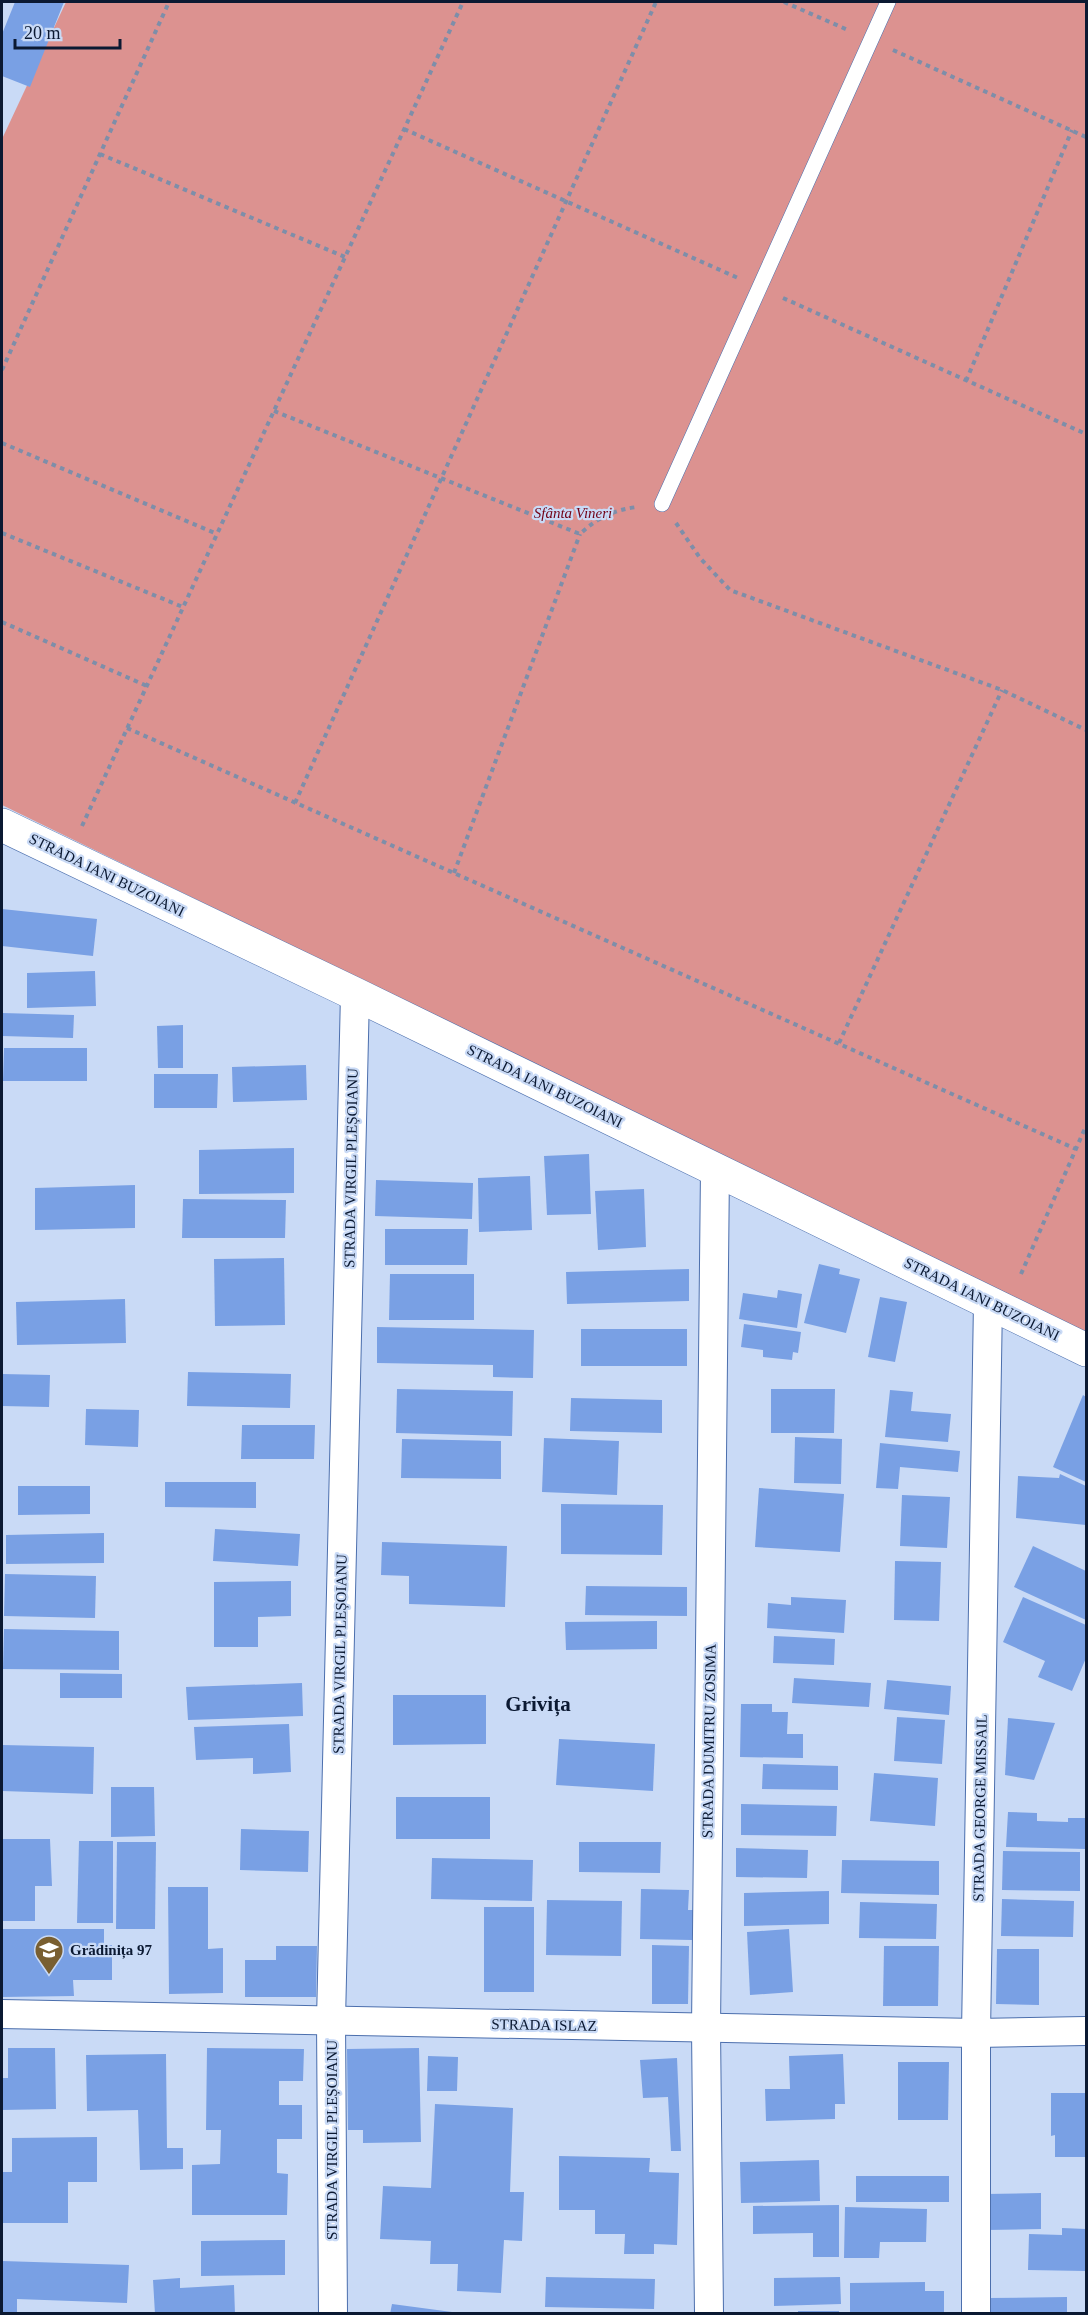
<svg xmlns="http://www.w3.org/2000/svg" width="1088" height="2315" font-family="Georgia,serif">
<style>
.green{fill:#dc9290}
.building{fill:#79a0e4}
.lines{fill:none;stroke-linecap:round;stroke-linejoin:round}
.service-casing{stroke:#4c6fad;stroke-width:16}
.minor-casing{stroke:#4c6fad;stroke-width:30}
.tertiary-casing{stroke:#4c6fad;stroke-width:34}
.path{stroke:#7e8ea9;stroke-width:4;stroke-dasharray:4.5 4.5;stroke-linecap:butt}
.service{stroke:#fff;stroke-width:15}
.minor{stroke:#fff;stroke-width:28}
.tertiary{stroke:#fff;stroke-width:33}
.labels{text-anchor:middle;dominant-baseline:central;stroke-width:4.5;stroke-linejoin:round;paint-order:stroke}
.park-label{font-size:15px;font-style:italic;fill:#720317;stroke:#c9daf6}
.street-label{font-size:15px;fill:#0b1932;stroke:#c9daf6}
.poi-label{font-size:15px;font-weight:bold;fill:#0b1932;stroke:#c9daf6;text-anchor:start}
.district-label{font-size:21px;font-weight:bold;fill:#0b1932;stroke:#c9daf6}
</style>
<rect width="100%" height="100%" fill="#c9daf6"/>
<!-- green -->
<path class="green" d="M66,2h1020v1330l-1084,-527v-666z"/>
<!-- building -->
<g class="building">
<path d="M15,2h49l-34,85 -28,-11v-42z"/>
<path d="M2,909l95,10 -4,37 -91,-10z"/>
<path d="M95,971l1,35 -69,2v-35z"/>
<path d="M2,1013l72,2 -1,23 -71,-2z"/>
<path d="M183,1025v43h-25l-1,-42z"/>
<path d="M4,1048h83v33h-84z"/>
<path d="M306,1065l1,35 -74,2 -1,-35z"/>
<path d="M154,1074h64l-1,34h-63z"/>
<path d="M294,1148v45l-95,1v-44z"/>
<path d="M589,1154l2,60 -44,1 -3,-59z"/>
<path d="M530,1176l2,54 -53,2 -1,-54z"/>
<path d="M376,1180l97,3 -1,36 -97,-3z"/>
<path d="M135,1185v43l-100,2v-42z"/>
<path d="M644,1189l2,58 -48,3 -3,-59z"/>
<path d="M183,1199l103,1 -1,38h-103z"/>
<path d="M385,1229h83l-1,36h-82z"/>
<path d="M284,1258l1,67 -70,1 -1,-67z"/>
<path d="M819,1264l21,5 -1,5 21,5 -14,54 -42,-10z"/>
<path d="M689,1269v32l-122,3 -1,-32z"/>
<path d="M390,1274h84v46h-85z"/>
<path d="M778,1290l24,4 -5,34 -58,-9 4,-26 34,5z"/>
<path d="M880,1297l27,5 -12,60 -27,-5z"/>
<path d="M125,1299l1,44 -109,2 -1,-43z"/>
<path d="M744,1324l57,8 -3,21 -5,-1 -1,8 -29,-3v-7l-22,-3z"/>
<path d="M377,1327l157,3 -1,48 -40,-1v-12l-116,-2z"/>
<rect x="581" y="1329" width="106" height="37"/>
<path d="M188,1372l103,2 -1,34 -103,-2z"/>
<path d="M2,1374l48,1 -1,32 -47,-1z"/>
<path d="M397,1389l116,2 -1,45 -116,-3z"/>
<path d="M771,1389h64l-1,44h-63z"/>
<path d="M890,1390l23,2 -2,19 40,3 -3,28 -63,-5z"/>
<path d="M1083,1395l3,2v85l-33,-15z"/>
<path d="M571,1398l91,2v33l-92,-2z"/>
<path d="M86,1409l53,1 -1,37 -53,-2z"/>
<path d="M242,1425h73l-1,34h-73z"/>
<path d="M795,1437l47,2 -1,45 -47,-1z"/>
<path d="M544,1438l75,3 -2,54 -75,-3z"/>
<path d="M402,1439l99,2v38l-100,-1z"/>
<path d="M880,1443l80,8 -2,21 -58,-5 -2,22 -22,-1z"/>
<path d="M1060,1474l26,12v39l-70,-7 2,-42 41,2z"/>
<path d="M165,1482h91v26l-91,-1z"/>
<path d="M18,1486h72v28l-72,1z"/>
<path d="M759,1488l85,6 -4,58 -85,-5z"/>
<path d="M902,1495l48,2 -3,51 -47,-2z"/>
<path d="M561,1504l102,1 -1,50 -101,-1z"/>
<path d="M215,1529l85,5 -2,32 -85,-5z"/>
<path d="M104,1533v30l-98,1v-29z"/>
<path d="M382,1542l125,4 -2,61 -96,-3v-28l-28,-1z"/>
<path d="M1033,1546l53,25v49l-72,-33z"/>
<path d="M895,1561l46,1 -2,59 -45,-1z"/>
<path d="M5,1574l91,2 -1,42 -91,-2z"/>
<path d="M291,1581v35l-33,1v30h-44v-65z"/>
<path d="M586,1586l101,1v29l-102,-1z"/>
<path d="M791,1597l55,3 -2,33 -77,-5 1,-25 23,2z"/>
<path d="M1023,1597l63,28v33l-14,33 -34,-14 7,-16 -42,-19z"/>
<path d="M657,1621v28l-91,1 -1,-28z"/>
<path d="M4,1629l115,2v39l-116,-1z"/>
<path d="M774,1636l61,3 -1,26 -61,-2z"/>
<path d="M60,1673l62,1v24h-62z"/>
<path d="M794,1678l77,5 -2,24 -77,-4z"/>
<path d="M887,1680l64,6 -2,29 -65,-6z"/>
<path d="M302,1683l1,33 -115,4 -2,-33z"/>
<path d="M393,1695h93v49l-93,1z"/>
<path d="M741,1704h31v8h16l-1,22h16v24l-63,-1z"/>
<path d="M897,1717l48,3 -3,44 -48,-3z"/>
<path d="M1008,1718l47,5 -21,57 -29,-5z"/>
<path d="M289,1724l2,48 -38,2v-16l-57,2 -2,-33z"/>
<path d="M559,1739l96,5 -2,47 -97,-6z"/>
<path d="M2,1745l92,2 -1,47 -91,-3z"/>
<path d="M763,1764l75,2v24l-76,-1z"/>
<path d="M874,1773l64,5 -3,48 -65,-5z"/>
<path d="M111,1787h43l1,49 -44,1z"/>
<rect x="396" y="1797" width="94" height="42"/>
<path d="M741,1804l96,2 -1,30 -95,-1z"/>
<path d="M1008,1812l29,1v8l31,1v-4h18v31l-80,-2z"/>
<path d="M241,1829l68,2 -1,41 -68,-2z"/>
<path d="M2,1839h48l2,47h-17v35h-33z"/>
<path d="M79,1841h34v82h-36z"/>
<path d="M117,1842h39l-1,87h-39z"/>
<path d="M579,1842h82l-1,31 -81,-1z"/>
<path d="M736,1848l72,2 -1,28 -71,-1z"/>
<path d="M1003,1851l77,1v39l-78,-1z"/>
<path d="M432,1858l101,2 -1,41 -101,-2z"/>
<path d="M842,1860l97,1v34l-98,-2z"/>
<path d="M168,1887h40v62l15,-1v45l-54,1z"/>
<path d="M641,1889l48,1 -1,20h5l-1,30 -52,-1z"/>
<path d="M829,1891v33l-85,2v-33z"/>
<path d="M1002,1899l72,2 -1,36 -72,-1z"/>
<path d="M547,1900l75,1 -1,55 -75,-1z"/>
<path d="M860,1902l77,2 -1,35 -77,-1z"/>
<rect x="484" y="1907" width="50" height="85"/>
<path d="M2,1929h102v16h8v35h-39l1,16 -72,1z"/>
<path d="M789,1929l4,63 -43,3 -3,-63z"/>
<path d="M652,1945l37,1 -1,58h-36z"/>
<path d="M276,1946h41l-1,51h-71v-37h31z"/>
<path d="M884,1946h55l-1,60h-55z"/>
<path d="M997,1949h42v56l-43,-1z"/>
<path d="M8,2048h47l1,61 -54,1v-32h6z"/>
<path d="M207,2048l97,1 -1,32h-24v24h23v34h-25v34l11,1 -1,41h-95v-50l28,-1 1,-34h-15z"/>
<path d="M419,2048l2,94 -58,1v-13h-15l-1,-81z"/>
<path d="M166,2054l1,94h16v21l-43,1 -2,-60 -51,1 -1,-56z"/>
<path d="M843,2054l2,50h-10v15l-69,2 -1,-32h25l-1,-33z"/>
<path d="M428,2056l30,1 -1,34h-30z"/>
<path d="M677,2058l4,93h-10l-3,-54 -25,1 -3,-38z"/>
<path d="M898,2062h51l-1,58h-50z"/>
<path d="M1051,2093h35v64h-31v-22l-4,1z"/>
<path d="M435,2104l78,4 -3,84h14l-2,49 -18,-1 -3,53 -44,-2 1,-27h-28l1,-23 -51,-2 3,-53 48,2z"/>
<path d="M97,2137v45h-29v41h-66v-51h10v-34z"/>
<path d="M559,2156l91,2 -1,14 30,1 -2,72 -23,-1v10h-30l1,-20h-30v-24h-36z"/>
<path d="M819,2160l1,41 -79,2 -1,-41z"/>
<rect x="856" y="2176" width="93" height="26"/>
<path d="M1041,2193v36l-55,1v-36z"/>
<path d="M839,2205v52h-26v-24l-60,1v-28z"/>
<path d="M845,2207l82,2 -1,33h-46l-1,16h-35z"/>
<path d="M1062,2228l24,1v42l-58,-1 1,-36 33,1z"/>
<path d="M285,2240v35l-84,1v-35z"/>
<path d="M2,2261l127,4 -2,38 -110,-4v13h-15z"/>
<path d="M546,2277l109,2 -1,30 -109,-2z"/>
<path d="M840,2277l1,27 -67,2v-28z"/>
<path d="M180,2278v10l54,-3 1,29h-80l-2,-34z"/>
<path d="M925,2282v9h19v23h-94v-31z"/>
<path d="M1067,2297v17h-78v-16z"/>
<path d="M392,2304l60,8v2h-62z"/>
<rect x="798" y="2311" width="41" height="3"/>
</g>
<g class="lines">
<!-- service casing -->
<g class="service-casing">
<path id="service" d="M662,504l226,-502"/>
</g>
<!-- minor casing -->
<g class="minor-casing">
<g id="minor">
<path d="M2,2014l974,19 110,-2"/>
<path d="M333,2314l-2,-294 24,-1026"/>
<path d="M709,2314l-3,-286 9,-859"/>
<path d="M976,2314v-281l12,-731"/>
</g>
</g>
<!-- tertiary casing -->
<g class="tertiary-casing">
<path id="tertiary" d="M2,825l353,169 731,356"/>
</g>
<!-- path -->
<g class="path">
<path d="M784,2l64,28"/>
<path d="M893,50l193,87"/>
<path d="M404,129l334,149"/>
<path d="M100,154l245,103"/>
<path d="M783,298l303,136"/>
<path d="M2,370l167,-368"/>
<path d="M966,381l106,-251"/>
<path d="M274,411l306,123c17,-16 33,-24 57,-27"/>
<path d="M2,443l215,91"/>
<path d="M676,523l24,35 30,32 272,100 84,40"/>
<path d="M2,533l181,74"/>
<path d="M2,622l145,64"/>
<path d="M127,728l949,421"/>
<path d="M295,803l361,-801"/>
<path d="M82,826l381,-824"/>
<path d="M454,873l126,-339"/>
<path d="M839,1043l163,-353"/>
<path d="M1021,1274l65,-148"/>
</g>
<!-- service -->
<use href="#service" class="service"/>
<!-- minor -->
<use href="#minor" class="minor"/>
<!-- tertiary -->
<use href="#tertiary" class="tertiary"/>
</g>
<!-- icons -->
<defs>
<g id="school-pin" transform="scale(1.5)"><path d="M0 17L-7.5 6A9.5 9.5 0 1 1 7.5 6Z" fill="#795f31" stroke="#c9daf6"/><path d="M0-5L7-2L0 1L-7-2ZM-4 1L0 2.5L4 1V4Q0 6-4 4Z" fill="#fff"/></g>
</defs>
<g fill-rule="evenodd">
<use href="#school-pin" x="49" y="1950"/>
</g>
<g class="labels">
<!-- park labels -->
<g class="park-label">
<text x="573" y="513">Sfânta Vineri</text>
</g>
<!-- street labels -->
<g class="street-label">
<text transform="translate(107 875) rotate(26)">STRADA IANI BUZOIANI</text>
<text transform="translate(545 1086) rotate(26)">STRADA IANI BUZOIANI</text>
<text transform="translate(351 1168) rotate(-89)">STRADA VIRGIL PLEȘOIANU</text>
<text transform="translate(982 1299) rotate(26)">STRADA IANI BUZOIANI</text>
<text transform="translate(340 1654) rotate(-89)">STRADA VIRGIL PLEȘOIANU</text>
<text transform="translate(709 1741) rotate(-89)">STRADA DUMITRU ZOSIMA</text>
<text transform="translate(980 1808) rotate(-89)">STRADA GEORGE MISSAIL</text>
<text transform="translate(544 2025) rotate(1)">STRADA ISLAZ</text>
<text transform="translate(332 2140) rotate(-90)">STRADA VIRGIL PLEȘOIANU</text>
</g>
<!-- poi labels -->
<g class="poi-label">
<text x="70" y="1950">Grădinița 97</text>
</g>
<!-- district labels -->
<g class="district-label">
<text x="538" y="1704">Grivița</text>
</g>
</g>
<!-- border -->
<rect width="1088" height="2315" fill="none" stroke="#0b1932" stroke-width="6"/>
<!-- scale -->
<path d="M15 39v9h105v-9" fill="none" stroke="#0b1932" stroke-width="3"/>
<text x="24" y="39" font-size="18" fill="#0b1932" stroke="#c9daf6" stroke-width="4.5" paint-order="stroke">20 m</text>
</svg>
